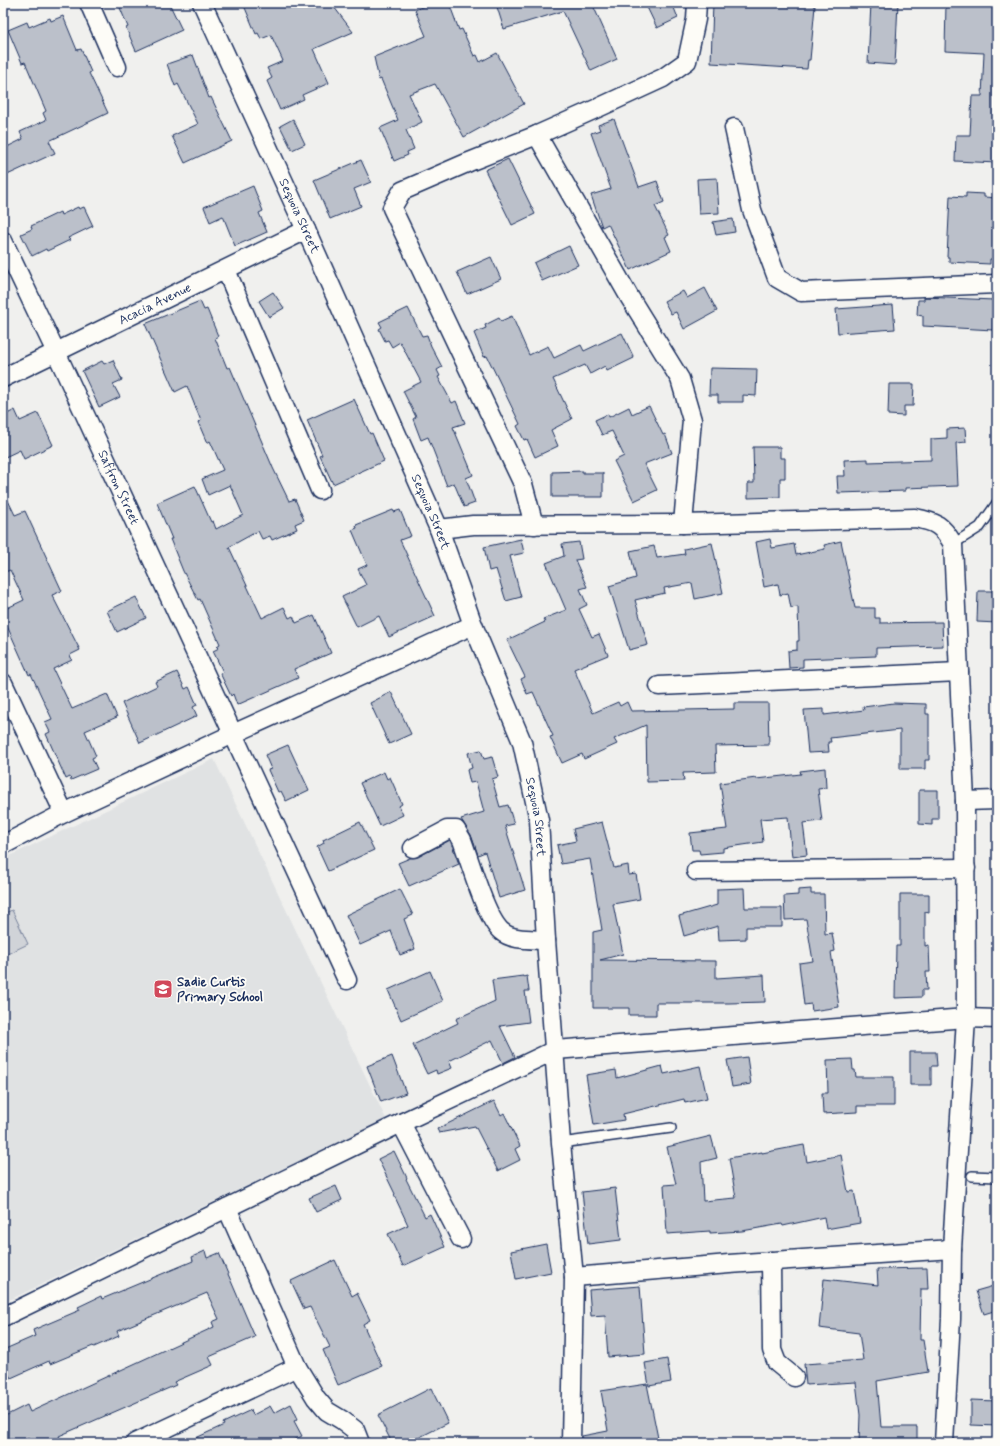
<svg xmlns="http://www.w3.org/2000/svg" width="1000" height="1446" font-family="Mynerve,sans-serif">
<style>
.built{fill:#e0e2e3}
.green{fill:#d0d3d8;stroke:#76819b}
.building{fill:#bbc0ca;stroke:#1b2f5e}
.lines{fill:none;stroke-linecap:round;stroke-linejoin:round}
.lane-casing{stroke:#1b2f5e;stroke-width:12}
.street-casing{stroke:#1b2f5e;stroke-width:21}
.lane{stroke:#fdfcf7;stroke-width:9}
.street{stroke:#fdfcf7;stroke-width:18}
.labels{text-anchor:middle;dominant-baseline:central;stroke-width:3.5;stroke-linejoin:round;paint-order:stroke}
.street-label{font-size:13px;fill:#1b2f5e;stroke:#fdfcf7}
.poi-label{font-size:13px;font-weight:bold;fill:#1b2f5e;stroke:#fdfcf7;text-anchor:start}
</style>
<rect width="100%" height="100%" fill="#f0f0ee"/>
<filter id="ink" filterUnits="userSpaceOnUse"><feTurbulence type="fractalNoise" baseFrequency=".025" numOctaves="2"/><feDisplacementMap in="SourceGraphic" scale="8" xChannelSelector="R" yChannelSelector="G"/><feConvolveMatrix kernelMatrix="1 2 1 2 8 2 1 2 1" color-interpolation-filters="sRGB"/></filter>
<g filter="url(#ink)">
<!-- built -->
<path class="built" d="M214,759l172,360 -383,184v-444z"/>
<!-- green -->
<path class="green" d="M12,910l16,34 -25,12v-42z"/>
<!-- building -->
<g class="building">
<path d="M118,3h51l13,27 -46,21 -10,-23 2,-1z"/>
<path d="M243,3h88l22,29 -39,17 15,34 -27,12 2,4 -24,11 -13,-29 5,-3 -5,-10 16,-7 -12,-26 -10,4 -3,-6 -2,1z"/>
<path d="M431,3h18l10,27 3,-1 12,27 3,-1 3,7 17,-9 27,51 -60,33 -29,-53 -26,10 13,28 -16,8 8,19 -7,3 1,3 -14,6 -14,-33 18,-8 -17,-41 -2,1 -5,-23 52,-21 -11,-26z"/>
<path d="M509,3h83l25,56 -26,12 -28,-60 -59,18 -7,-22z"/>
<path d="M645,3h27l6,15 -21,10z"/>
<path d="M713,3h101l-1,3h2l-5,54h-2l-1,9 -96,-6z"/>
<path d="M871,3h27l-3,62 -27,-2z"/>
<path d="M946,3l51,2v158l-42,-2 1,-26h14l2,-39h10l2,-43 -39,-2z"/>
<path d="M63,16l14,34 4,-1 10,23 -2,1 19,40 -59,28 6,12 -52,24v-28l20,-10 -3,-7 26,-12 -3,-7 3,-2 -21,-49 -3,1 -14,-33 19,-8 2,5 21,-9 1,3z"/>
<path d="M193,55l16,43 2,-1 21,44 -47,22 -13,-27 26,-12 -20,-40 -3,2 -8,-22z"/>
<path d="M293,119l12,25 -13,6 -12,-24z"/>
<path d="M614,119l25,68 18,-6 7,21 -9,4 14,29 -4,2 6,14 -41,19 -22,-46 -6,3 -11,-32 20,-6 -20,-56 9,-3 -2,-5z"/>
<path d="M508,159l27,55 -23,11 -27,-55z"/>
<path d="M361,160l10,22 -17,7 7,17 -31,13 -16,-39z"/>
<path d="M717,178l2,35 -20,1 -2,-35z"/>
<path d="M253,186l10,25 -4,2 8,19 -32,14 -12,-30 -13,6 -6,-15z"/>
<path d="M966,193l18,1v3l13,1v61h-7v5l-41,-2v-5h-2l3,-61 16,1z"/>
<path d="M78,207l1,2 5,-2 9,19 -25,12 2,2 -23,11 -1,-2 -14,7 -11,-22 11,-5 -1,-3 29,-14 1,3z"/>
<path d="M733,219l2,13 -19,3 -3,-13z"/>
<path d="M569,246l9,19 -36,16 -8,-18z"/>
<path d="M491,257l10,22 -34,15 -10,-22z"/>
<path d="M705,288l12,23 -33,18 -8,-17 -5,2 -7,-13 19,-10 4,7z"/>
<path d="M273,292l11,16 -15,9 -10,-16z"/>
<path d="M924,297l70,3 -1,30 -70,-4v-10l-6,-1 1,-15h6z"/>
<path d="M200,301l4,9 3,-1 11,27 -3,2 12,30 3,-1 43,101 16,33 6,-2 9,21 -9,4 2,5 -25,11 -2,-4 -8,3 -4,-8 -29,16 33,71 22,-11 5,11 4,-2 3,7 18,-8 17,38 -37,16 4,9 -61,27 -4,-11 -2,2 -11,-23 3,-1 -10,-21 6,-3 -2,-2 3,-2 -20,-45 -2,1 -15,-29 -13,-32h2l-15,-36 38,-17 16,36 2,-1 3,8 27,-14 -13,-30 -22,10 -6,-16 21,-9 -13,-29 -3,2 -9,-21 3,-1 -14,-35 -12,6 -30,-68z"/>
<path d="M893,305l2,24 -57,4 -2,-24z"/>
<path d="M408,308l14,28 5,-1 4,11 11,21 -5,3 3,6 -2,1 14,26 4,-2 9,22 -12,4 20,48 -7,3 9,25 -11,4 -10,-24 -7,3 -19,-49 -7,3 -8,-21 3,-2 -13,-26 18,-9 -21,-40 -8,5 -4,-7 -3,1 -6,-12 3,-2 -3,-5z"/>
<path d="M512,316l17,39 19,-9 6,12 27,-13 3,6 38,-18 12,25 -27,13 -2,-5 -15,8 -5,-9 -32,14 19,40 -21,11 7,16 -23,11 -8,-18 -3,1 -7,-14 3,-2 -33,-68 -3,1 -10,-24 12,-5 -1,-3 14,-7 2,3z"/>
<path d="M113,360l9,20 -9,4 7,13 -21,10 -17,-36 20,-10 2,3z"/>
<path d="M710,368l47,1 -1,27 -13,-1v7h-25v-7h-9z"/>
<path d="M889,384h25l-1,22h-9v10l-16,-1z"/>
<path d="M354,399l16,35 2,-1 12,28 -51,23 -13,-28 2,-1 -15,-35z"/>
<path d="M649,406l14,29 2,-1 7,19 -28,11 13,26 -23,11 -20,-40 10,-5 -12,-25 -10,4 -7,-15 13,-6 1,3 20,-10 3,7z"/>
<path d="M15,410l5,11 18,-8 15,32 -29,14 -4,-9 -17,8v-42z"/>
<path d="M965,428l1,14 -10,1 2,43 -53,2v3l-67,2 -1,-17h8l-1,-16 24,-1v3l63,-2v-21l16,-1v-9z"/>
<path d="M753,447h27v11h5v20h-5v19l-32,1v-15h6z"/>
<path d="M583,471v2h20v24h-51v-25z"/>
<path d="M3,490l12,25 10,-4 37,80 -10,4 28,55 -10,5 2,5 -19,9 19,40 35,-15 10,23 -32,14 11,25 -4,2 5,11 -26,11 -1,-3 -4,2 -20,-45 4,-2 -5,-10 7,-3 -21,-45 -2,1 -26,-58v-7l21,-10 -14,-30 -7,3z"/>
<path d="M393,510l1,2 6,-2 11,26 -11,4 35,76 -46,21 -10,-21 -22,11 -15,-30 24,-12 -8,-16 9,-4 -15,-35 5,-2 -1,-3z"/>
<path d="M521,539l3,14 -14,3 11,41 -15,4 -10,-32 -7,2 -5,-24z"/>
<path d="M770,539l2,9 22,-4 2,11 29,-6 -1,-4 17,-4 14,67h20v10h5v5l62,-1 1,24 -67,2v8l-73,3v8l-14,1 -1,-17 9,-1v-9h2l-1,-34 -7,1 -3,-15 -8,2 -2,-11 -14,3 -8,-45z"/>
<path d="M579,542l3,17 -7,1 12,27 -7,2 7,16 -8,4 13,28 7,-3 9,21 -34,14 19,44 25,-11 2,4 7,-4 4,9 103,-2v-6h34l1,42 -54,1 1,26 -33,1 1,8 -37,1 -1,-57 -32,14 3,5 -33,15 -2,-5 -20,9 -12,-26 3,-1 -20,-44 -6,2 -6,-15 4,-2 -18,-37 38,-18 -2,-3 23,-9 -20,-47 18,-7 -2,-12z"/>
<path d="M712,543l11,50 -28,6 -3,-16 -28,5 1,5 -30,7 13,45 -19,5 -20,-64 27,-8 -6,-27 24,-5 3,12 28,-4 -1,-5z"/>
<path d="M978,591h19v32l-20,-1z"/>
<path d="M136,597l10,21 -29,14 -10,-21z"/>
<path d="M177,672l8,17 4,-2 8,18 -4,2 4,9 -57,27 -18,-40 35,-17 -2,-4z"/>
<path d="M391,692l20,42 -22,10 -19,-41z"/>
<path d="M894,703l32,1v10h3v46h-4v9h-25v-39l-70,8 1,4h-3l1,10 -21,1 -4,-43 20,-1v6l40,-5 -1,-3z"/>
<path d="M288,745l21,45 -23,11 -5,-10 -3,1 -10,-22 3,-1 -6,-14z"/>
<path d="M481,750l3,9 8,-2 6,20 -6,2 8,28 8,-2 6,19 -9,2 20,64 -26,8 -14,-46 -7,3 -7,-20 -10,-16 23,-7 -8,-30 -6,1 -3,-13 5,-2 -4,-15z"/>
<path d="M825,768l1,20 -8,1 4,32 -19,2 4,32 -15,2 -4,-40 -28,2 3,23 -40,6v4l-23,2 -1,-4h-7l-2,-17 37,-4 -7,-46 36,-5v1l45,-5 -1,-3z"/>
<path d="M384,772l3,7 3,-2 12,27 -3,2 4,9 -23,11 -20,-43z"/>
<path d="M919,790h19v29h-6v6l-13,-1z"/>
<path d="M360,822l14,28 -46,21 -11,-24 7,-4 -1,-3z"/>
<path d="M602,822l12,46 14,-3 1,10 7,-1 4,25 -27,5 10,50 -23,6 116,1v17l48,-3 1,27 -36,1h-73v12h-27v-7h-36v-76l9,-2 -12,-71 -29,5 -4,-19 19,-4 -3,-12z"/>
<path d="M450,840l9,24 -50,22 -11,-23 12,-5 8,-1z"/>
<path d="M744,888l1,20h37v19h-36v12l-27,1 -1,-14 -34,10 -5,-20 38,-11v-16z"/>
<path d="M400,889l13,26 -9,4 11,30 -15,6 -9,-24 -31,14 -14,-30z"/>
<path d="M811,889v5h13l1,40 7,-1 3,18 -4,1 8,55 -27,4 -1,-7 -7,1 -5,-42 14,-2 -7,-42 -21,1 -1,-24 14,-1v-5z"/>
<path d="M900,894h29v19l-4,-1v34l4,-1 1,27h-4l1,18h-5v7l-27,1 1,-52h4z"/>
<path d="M430,971l13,30 -42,19 -13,-30z"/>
<path d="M523,976v1l4,-1 2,15h-4l4,31 -29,4 15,31 -12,6 -11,-23 -43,21 3,7 -15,6 -1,-4 -9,4 -14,-29 45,-22 -2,-4 39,-18 -3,-21z"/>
<path d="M910,1052h26l1,14h-6v19h-21z"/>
<path d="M392,1056l14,37 -25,9 -14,-36z"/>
<path d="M747,1057l4,27 -19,3 -5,-27z"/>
<path d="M852,1059l1,11h2l1,7h38v29h-37v6l-34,2 -1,-21h6l-1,-33z"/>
<path d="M662,1066l2,8 36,-8 7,32 -22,5 -1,-4 -61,15 1,6 -30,5 -8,-50 30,-5 1,8z"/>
<path d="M494,1101l7,14 3,-2 16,33 -5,3 5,11 -22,11 -23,-45 -36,7 -2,-4z"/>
<path d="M711,1136l6,22 -16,4 2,39 33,-3 -7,-40 33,-6v1l42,-8 3,17 34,-7 7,37 6,-1 6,32 -34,6 -2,-12 -41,9 -1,-2 -40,7 -32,2v-2l-43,3 -3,-49 12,-1 -9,-37z"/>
<path d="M394,1151l13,27 -1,1 19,38 5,-3 15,33 -42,19 -15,-32 20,-9 -14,-30 1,-1 -17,-35z"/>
<path d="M336,1186l6,14 -26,12 -7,-14z"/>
<path d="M615,1188l6,52 -33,4 -6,-52z"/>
<path d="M546,1244l5,28 -35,7 -5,-28z"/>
<path d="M205,1251l2,7 12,-5 36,84 -46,20 4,8 -39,17 2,3 -117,51 3,7h-31l-2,-5 -10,5h-16v-26l24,-12 3,7 184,-85 -2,-5 7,-3 -12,-26 -90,38 2,5 -25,11 -1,-1 -43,18 -1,-3 -38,17 -2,-3 -6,3v-28l32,-14 -2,-6 47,-20 -2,-3 23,-11 1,3 91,-38 -1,-4z"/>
<path d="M335,1260l17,36 5,-3 13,27 -7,4 19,42 -44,19 -15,-35 7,-3 -20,-40 -6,2 -13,-28z"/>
<path d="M927,1268l1,21h-7l-1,51h3l5,32 -51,9 4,46h36v16h-58l1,-28 -4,-33 -50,3 -2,-21 59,-4 -4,-27 -40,-5 5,-49 54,6 -1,-16z"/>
<path d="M997,1285v25l-13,4 -8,-23z"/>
<path d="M640,1286l5,68 -37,3 -3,-42 -14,1 -2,-26z"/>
<path d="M667,1359l4,23 -22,4 -4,-23z"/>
<path d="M647,1384l12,59h-76l-1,-7 26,-5 -7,-40z"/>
<path d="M431,1388l17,35 -40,20h-16l-14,-28z"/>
<path d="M971,1400l26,1v25l-26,-1z"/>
<path d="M291,1404l7,15 -4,2 8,15 -14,7h-103l39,-18 -1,-2 28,-13 2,5 17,-9 4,7z"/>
</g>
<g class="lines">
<!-- lane casing -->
<g class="lane-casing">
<g id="lane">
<path d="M953,544l27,-17 17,-24"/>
<path d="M561,1143l110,-15"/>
<path d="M972,1176l25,1"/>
</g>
</g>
<!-- street casing -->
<g class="street-casing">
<g id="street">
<path d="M89,3l28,64"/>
<path id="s1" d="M202,3l104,227 133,299 34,96 49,117 17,78 7,120 15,203 13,134 -3,166"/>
<path d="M734,128l18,82 25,68 24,14 196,-8"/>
<path d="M537,135l93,163 50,81 12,41 -9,104"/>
<path id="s2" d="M3,241l53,111 291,628"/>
<path d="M226,270l94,220"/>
<path id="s3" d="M3,378l303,-148"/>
<path d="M534,525l-11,-41 -131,-276 10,-17 67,-29 68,-27 63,-28 63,-29 24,-17 9,-42 1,-16"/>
<path d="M439,529l34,-4 210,-1 232,-6c21,4 27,7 38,26l12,257 1,217 -14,231 -1,70 -7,124"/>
<path d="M3,683l61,130"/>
<path d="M659,686l300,-14"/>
<path d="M965,801l32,-1"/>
<path d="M3,845l61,-32 169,-79 240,-109"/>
<path d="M413,848l34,-18h9l6,10c8,21 23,76 39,91 11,10 31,8 45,9"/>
<path d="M696,871l270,-3"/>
<path d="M401,1123l60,116"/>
<path d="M771,1261l1,89 5,13 17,14"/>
<path d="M574,1277l155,-13 223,-15"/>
<path d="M3,1317l398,-194 154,-73 411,-32 31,1"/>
<path d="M297,1367l19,31 11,13 15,9 13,10 5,13"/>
<path d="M135,1443l162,-76 -70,-159"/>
</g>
</g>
<!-- lane -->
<use href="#lane" class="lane"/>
<!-- street -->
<use href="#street" class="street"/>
</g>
</g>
<!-- icons -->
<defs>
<g id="school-square" transform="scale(1)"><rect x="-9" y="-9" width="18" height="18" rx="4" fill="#d1495b" stroke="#fdfcf7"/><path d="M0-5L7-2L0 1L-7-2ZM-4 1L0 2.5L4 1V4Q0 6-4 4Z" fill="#fff"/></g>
</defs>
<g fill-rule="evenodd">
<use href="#school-square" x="163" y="989"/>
</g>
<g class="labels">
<!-- street labels -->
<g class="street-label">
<text stroke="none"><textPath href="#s1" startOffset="234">Sequoia Street</textPath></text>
<text stroke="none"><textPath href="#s3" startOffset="169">Acacia Avenue</textPath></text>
<text stroke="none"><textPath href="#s2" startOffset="272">Saffron Street</textPath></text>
<text stroke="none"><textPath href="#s1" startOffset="558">Sequoia Street</textPath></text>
<text stroke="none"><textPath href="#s1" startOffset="882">Sequoia Street</textPath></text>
</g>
<!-- poi labels -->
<g class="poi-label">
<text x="177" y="982">Sadie Curtis<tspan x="177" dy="15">Primary School</tspan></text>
</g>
</g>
<!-- margin -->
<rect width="1000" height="1446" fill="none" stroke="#fdfcf7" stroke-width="16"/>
<rect x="8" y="8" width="984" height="1430" fill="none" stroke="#1b2f5e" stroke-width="1.5" filter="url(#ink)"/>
</svg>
